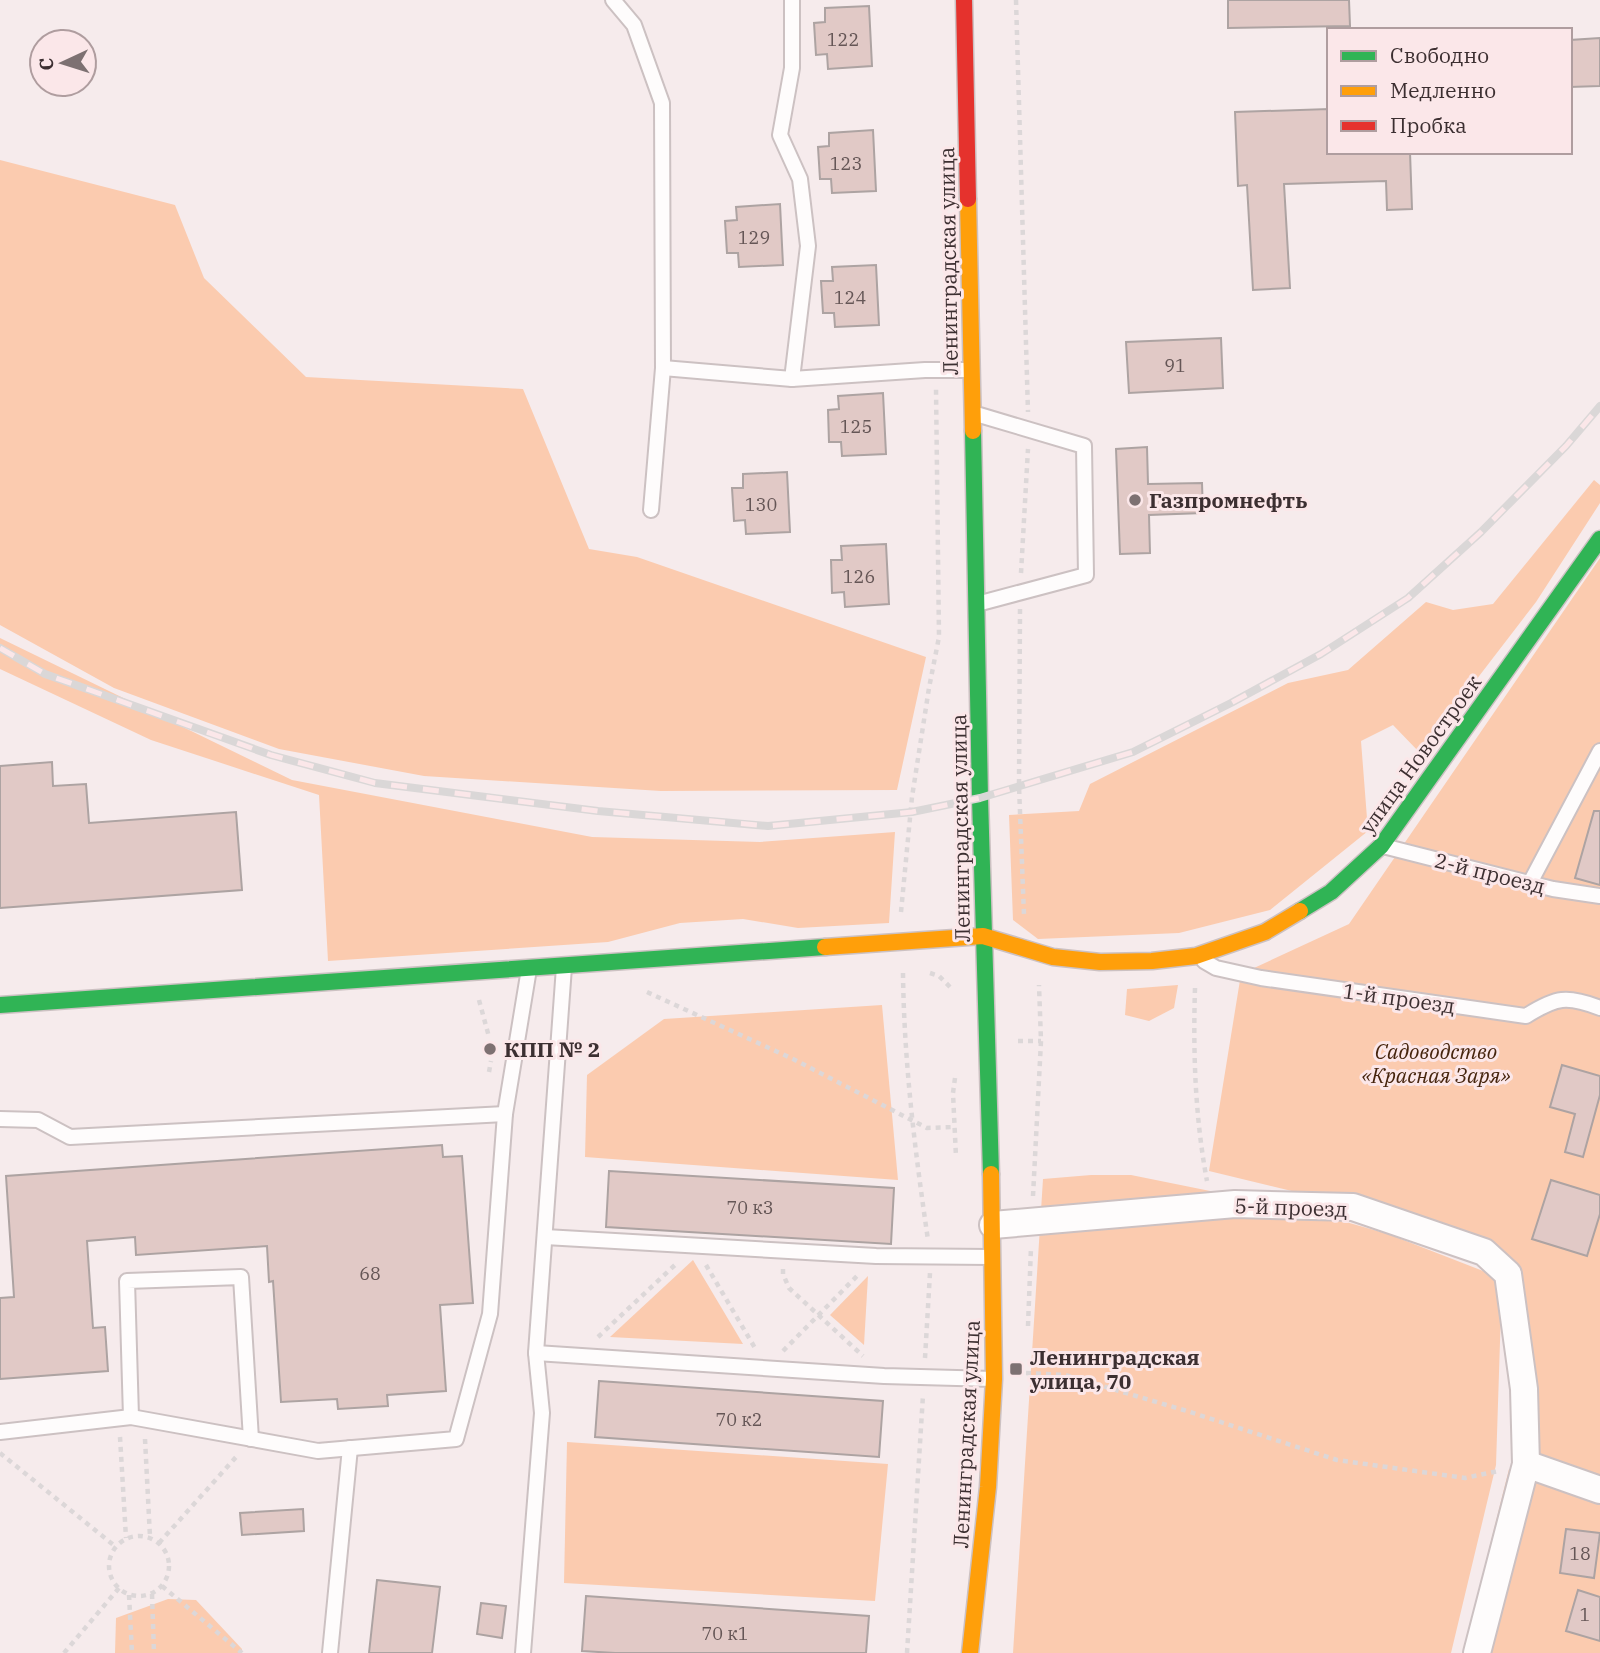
<svg xmlns="http://www.w3.org/2000/svg" width="1600" height="1653" font-family="'IBM Plex Serif',serif">
<style>
.green{fill:#fbcbaf}
.building{fill:#e1c9c6;stroke:#ada3a2;stroke-width:2}
.lines{fill:none;stroke-linecap:round;stroke-linejoin:round}
.lane-casing{stroke:#ccc1c2;stroke-width:18}
.street-casing{stroke:#ccc1c2;stroke-width:30}
.fast-casing{stroke:#ccc1c2;stroke-width:19}
.slow-casing{stroke:#ccc1c2;stroke-width:19}
.jam-casing{stroke:#ccc1c2;stroke-width:19}
.path{stroke:#dcd7d8;stroke-width:4.5;stroke-dasharray:5 5;stroke-linecap:butt}
.lane{stroke:#fefcfc;stroke-width:14}
.street{stroke:#fefcfc;stroke-width:26}
.fast{stroke:#30b455;stroke-width:16}
.slow{stroke:#ff9f0a;stroke-width:16}
.jam{stroke:#e5322d;stroke-width:16}
.rail-casing{stroke:#dad7d7;stroke-width:8}
.rail{stroke:#fbe7e9;stroke-width:5;stroke-dasharray:16;stroke-linecap:butt}
.poi-dot{fill:#7d7172;stroke:#fbe7e9;stroke-width:2.5}
.labels{text-anchor:middle;dominant-baseline:central;stroke-width:6;stroke-linejoin:round;paint-order:stroke}
.number-label{font-size:18px;fill:#655656}
.street-label{font-size:21px;fill:#3c2f31;stroke:#fbe7e9}
.poi-label{font-size:21px;font-weight:bold;fill:#3c2f31;stroke:#fbe7e9;text-anchor:start}
.park-label{font-size:21px;font-style:italic;fill:#46250e;stroke:#fbe7e9}
</style>
<rect width="100%" height="100%" fill="#f6ebec"/>
<!-- green -->
<g class="green">
<path d="M0,160l175,45 29,73 102,99 217,12 66,160 48,8 289,100 -29,133 -236,1 -237,-15 -145,-27 -165,-61 -114,-63z"/>
<path d="M1594,480l6,5v18l-64,99 -116,151 -27,-28 -32,16 7,90 -98,79 -91,23 -141,6 -25,-19 -4,-105 70,-4 11,-27 198,-101 60,-13 78,-68 27,8 40,-6z"/>
<path d="M1600,558v925l-87,-30 7,-27 -19,-115 -5,154 -45,188h-438l30,-474 48,-4h40l173,35 84,24 108,42 -2,-15 -136,-54 -149,-36 32,-197 108,-50z"/>
<path d="M0,638l292,142 300,57 168,5 135,-10 -6,91 -91,5 -55,-9 -63,4 -72,19 -280,19 -9,-166 -168,-55 -151,-71z"/>
<path d="M1178,985l-4,23 -25,13 -24,-6 2,-26z"/>
<path d="M882,1005l16,175 -313,-23 2,-82 77,-56z"/>
<path d="M693,1260l50,84 -133,-7z"/>
<path d="M868,1276l-4,69 -34,-30z"/>
<path d="M567,1442l321,22 -13,137 -311,-18z"/>
<path d="M1509,1469l91,31v153h-137z"/>
<path d="M168,1599l28,1 46,49v4h-127l1,-35z"/>
</g>
<!-- building -->
<g class="building">
<path d="M1228,0h121l1,26 -122,2z"/>
<path d="M869,6l3,60 -44,3 -1,-15 -11,1 -2,-32 11,-1v-14z"/>
<path d="M1600,38v48l-30,1v-47z"/>
<path d="M1329,109v43h81l2,57 -25,1 -1,-29 -102,3 6,104 -37,2 -6,-105 -9,1 -3,-74z"/>
<path d="M873,130l3,61 -44,2 -1,-14h-11l-2,-32 11,-1v-13z"/>
<path d="M780,204l3,61 -44,2 -1,-14h-11l-2,-32 12,-1 -1,-13z"/>
<path d="M876,265l3,60 -44,2 -1,-14h-11l-2,-32h12l-1,-14z"/>
<path d="M1221,338l2,50 -94,5 -3,-51z"/>
<path d="M883,393l3,61 -44,2 -1,-14h-12l-1,-32 11,-1 -1,-13z"/>
<path d="M1147,447l1,37 54,-1 1,30 -54,2 1,38 -30,1 -4,-105z"/>
<path d="M787,472l3,60 -44,2 -1,-14 -11,1 -2,-33h11v-14z"/>
<path d="M886,544l3,60 -44,3 -1,-15 -12,1 -1,-33h11l-1,-14z"/>
<path d="M52,762l1,24 33,-2 3,39 147,-11 6,78 -242,18v-142z"/>
<path d="M1594,811h6v74l-25,-7z"/>
<path d="M1562,1065l38,11v19l-17,62 -18,-5 10,-38 -25,-7z"/>
<path d="M442,1145l1,12 19,-1 11,147 -33,2 6,86 -59,4 1,11 -50,3 -1,-10 -56,3 -8,-121 -4,1 -2,-36 -131,9 -1,-18 -48,4 6,87 12,-1 3,44 -108,8v-81l14,-1 -8,-121z"/>
<path d="M609,1171l285,17 -3,56 -285,-17z"/>
<path d="M1551,1180l49,15v19l-13,42 -55,-17z"/>
<path d="M599,1381l284,20 -4,56 -284,-20z"/>
<path d="M303,1509l1,22 -62,4 -2,-22z"/>
<path d="M1566,1529l34,4 -6,45 -34,-5z"/>
<path d="M377,1580l63,7 -8,66h-63z"/>
<path d="M1578,1590l22,7v44l-34,-10z"/>
<path d="M586,1596l283,20 -3,37h-251l-33,-2z"/>
<path d="M481,1603l25,3 -4,32 -25,-4z"/>
</g>
<g class="lines">
<!-- lane casing -->
<g class="lane-casing">
<g id="lane">
<path d="M613,0l21,25 28,78 1,265 -12,142"/>
<path d="M663,368l129,11 133,-9h43"/>
<path d="M792,379l16,-133 -8,-67 -20,-44 12,-67v-68"/>
<path d="M976,414l108,32 2,129 -109,29"/>
<path d="M1383,846l170,43 47,7"/>
<path d="M1530,883l70,-132"/>
<path d="M1204,961l12,7 45,10 265,38c30,-19 41,-21 74,-8"/>
<path d="M0,1119l38,1 32,17 435,-23"/>
<path d="M545,1237l331,19 115,1"/>
<path d="M536,1353l348,23 109,3"/>
<path d="M131,1417l-4,-136 114,-4 10,162"/>
<path d="M0,1432l131,-15 187,34 138,-12 34,-125 15,-200 24,-145"/>
<path d="M330,1653l20,-205"/>
<path d="M523,1653l19,-240 -6,-60 28,-386"/>
</g>
</g>
<!-- street casing -->
<g class="street-casing">
<g id="street">
<path d="M993,1225l242,-21 118,3 131,45 24,22 16,115 2,75 -49,189"/>
<path d="M1526,1464l74,26"/>
</g>
</g>
<!-- fast casing -->
<g class="fast-casing">
<g id="fast">
<path d="M973,431l7,367 11,376"/>
<path d="M1300,911l31,-19 50,-46 219,-307"/>
<path d="M0,1005l825,-58"/>
</g>
</g>
<!-- slow casing -->
<g class="slow-casing">
<g id="slow">
<path d="M968,199l5,232"/>
<path d="M825,947l158,-11 70,21 47,5 52,-1 44,-5 69,-24 35,-21"/>
<path d="M970,1653l18,-166 6,-108 -3,-205"/>
</g>
</g>
<!-- jam casing -->
<g class="jam-casing">
<path id="jam" d="M964,0l4,199"/>
</g>
<!-- path -->
<g class="path">
<path d="M1016,0l12,412"/>
<path d="M1021,573l7,-124"/>
<path d="M1020,609l-1,177 5,129"/>
<path d="M901,912l11,-115 17,-109 10,-51 -3,-249"/>
<path d="M903,973c1,90 12,178 25,267"/>
<path d="M930,973l9,3 14,14"/>
<path d="M1195,988c-2,65 0,129 12,193"/>
<path d="M647,992l146,67 134,69 27,-1"/>
<path d="M479,1000l10,37"/>
<path d="M1018,1041h23"/>
<path d="M489,1072l2,-11"/>
<path d="M955,1078l-2,15 3,64"/>
<path d="M1033,1196l8,-155 -2,-56"/>
<path d="M706,1265l49,83"/>
<path d="M783,1269v5l6,14 74,68"/>
<path d="M1028,1326l3,-79"/>
<path d="M598,1337l78,-73"/>
<path d="M783,1351l75,-76"/>
<path d="M925,1358l5,-85"/>
<path d="M1026,1373l39,2 122,36 150,49 128,18 33,-7"/>
<path d="M120,1437l6,101"/>
<path d="M145,1439l5,98"/>
<path d="M0,1453l116,94"/>
<circle cx="139" cy="1566" r="30"/>
<path d="M159,1543l78,-87"/>
<path d="M162,1586l80,67"/>
<path d="M152,1594l2,59"/>
<path d="M129,1595l3,58"/>
<path d="M64,1653l55,-65"/>
<path d="M907,1653l16,-258"/>
</g>
<!-- lane -->
<use href="#lane" class="lane"/>
<!-- street -->
<use href="#street" class="street"/>
<!-- fast -->
<use href="#fast" class="fast"/>
<!-- slow -->
<use href="#slow" class="slow"/>
<!-- jam -->
<use href="#jam" class="jam"/>
<!-- rail casing -->
<g class="rail-casing">
<path id="rail" d="M0,648l45,26 226,81 104,28 223,28 170,15 144,-14 68,-14 153,-46 98,-49 90,-49 87,-56 73,-66 85,-86 34,-40"/>
</g>
<!-- rail -->
<use href="#rail" class="rail"/>
</g>
<!-- markers -->
<g class="poi-dot">
<circle cx="1135" cy="500" r="7"/>
<circle cx="490" cy="1049" r="7"/>
<rect x="1009" y="1362" width="14" height="14" rx="3.5"/>
</g>
<g class="labels">
<!-- number labels -->
<g class="number-label">
<text x="843" y="39">122</text>
<text x="846" y="163">123</text>
<text x="754" y="237">129</text>
<text x="850" y="297">124</text>
<text x="1175" y="365">91</text>
<text x="856" y="426">125</text>
<text x="761" y="504">130</text>
<text x="859" y="576">126</text>
<text x="750" y="1207">70 к3</text>
<text x="370" y="1273">68</text>
<text x="739" y="1419">70 к2</text>
<text x="1580" y="1553">18</text>
<text x="1585" y="1614">1</text>
<text x="725" y="1633">70 к1</text>
</g>
<!-- street labels -->
<g class="street-label">
<text transform="translate(948 261) rotate(-91)">Ленинградская улица</text>
<text transform="translate(1420 754) rotate(-54)">улица Новостроек</text>
<text transform="translate(960 828) rotate(-91)">Ленинградская улица</text>
<text transform="translate(1490 873) rotate(14)">2-й проезд</text>
<text transform="translate(1399 998) rotate(8)">1-й проезд</text>
<text transform="translate(1291 1207) rotate(2)">5-й проезд</text>
<text transform="translate(966 1434) rotate(-87)">Ленинградская улица</text>
</g>
<!-- poi labels -->
<g class="poi-label">
<text x="1149" y="500">Газпромнефть</text>
<text x="504" y="1049">КПП № 2</text>
<text x="1030" y="1357">Ленинградская<tspan x="1030" dy="24">улица, 70</tspan></text>
</g>
<!-- park labels -->
<g class="park-label">
<text x="1436" y="1051">Садоводство<tspan x="1436" dy="24">«Красная Заря»</tspan></text>
</g>
</g>
<!-- legend -->
<rect x="1327" y="28" width="245" height="126" fill="#fbe7e9" stroke="#af9d9f" stroke-width="2"/>
<rect x="1341" y="51" width="35" height="10" fill="#30b455" stroke="#af9d9f" stroke-width="2"/>
<text x="1390" y="63" font-size="21" fill="#3c2f31">Свободно</text>
<rect x="1341" y="86" width="35" height="10" fill="#ff9f0a" stroke="#af9d9f" stroke-width="2"/>
<text x="1390" y="98" font-size="21" fill="#3c2f31">Медленно</text>
<rect x="1341" y="121" width="35" height="10" fill="#e5322d" stroke="#af9d9f" stroke-width="2"/>
<text x="1390" y="133" font-size="21" fill="#3c2f31">Пробка</text>
<!-- north arrow -->
<g transform="translate(63 63) rotate(266)"><circle r="33" fill="#fbe7e9" stroke="#af9d9f" stroke-width="2"/>
<path d="M0-5L12 26L0 18L-12 26Z" fill="#7d7172"/>
<text y="-10" font-size="19" font-weight="bold" text-anchor="middle" fill="#3c2f31">С</text>
</g>
</svg>
